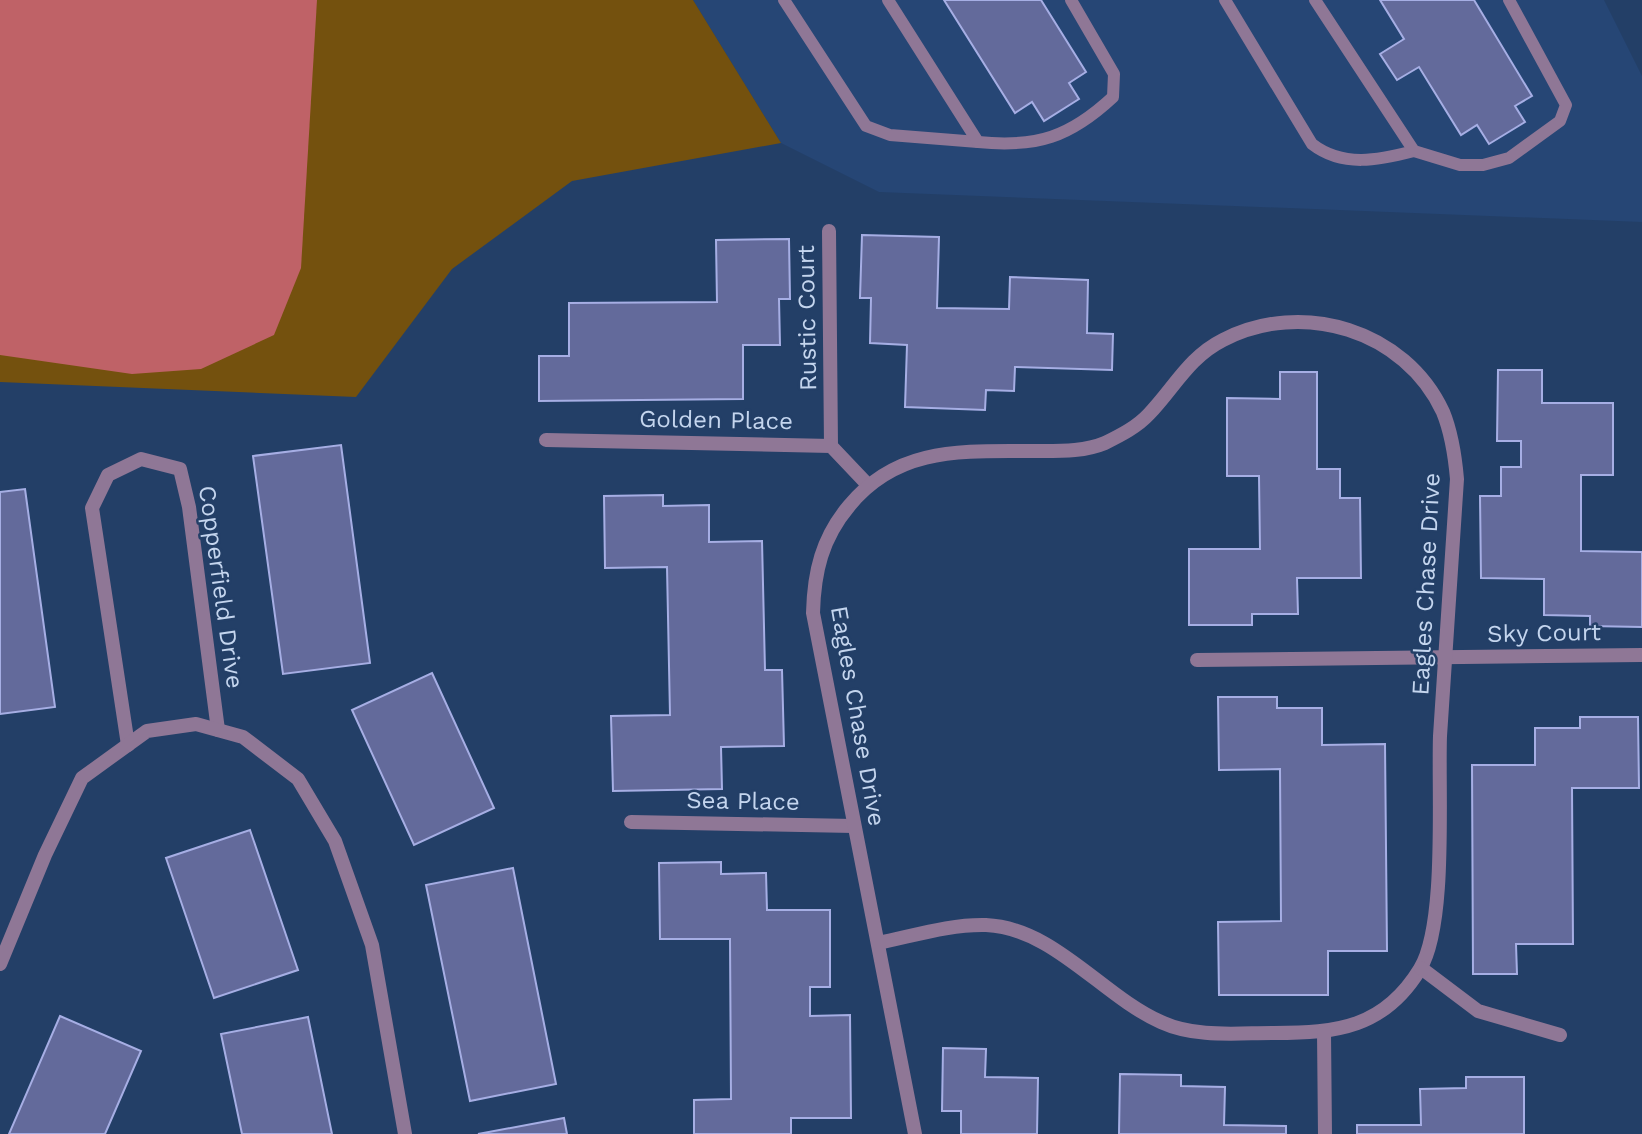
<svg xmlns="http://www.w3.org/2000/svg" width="1642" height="1134" font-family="'Work Sans',sans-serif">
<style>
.built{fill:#264675}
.green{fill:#74510e}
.water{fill:#bf6267}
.building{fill:#636a9b;stroke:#a6aee4;stroke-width:2}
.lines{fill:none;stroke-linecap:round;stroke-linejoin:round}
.service{stroke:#8f7796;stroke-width:12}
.minor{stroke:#8f7796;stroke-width:14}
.labels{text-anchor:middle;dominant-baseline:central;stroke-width:5;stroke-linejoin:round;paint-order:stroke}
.street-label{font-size:24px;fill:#c4d5ee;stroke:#233f67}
</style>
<rect width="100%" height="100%" fill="#233f67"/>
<!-- built -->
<path class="built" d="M693,0h911l38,76v146l-763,-30 -98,-49z"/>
<!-- green -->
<path class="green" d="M0,0h693l88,143 -209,38 -120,88 -96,128 -356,-15z"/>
<!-- water -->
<path class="water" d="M0,0h317l-16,268 -27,67 -73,34 -69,5 -132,-19z"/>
<!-- building -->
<g class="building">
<path d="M944,0h97l45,72 -17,11 10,16 -35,22 -12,-19 -17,11z"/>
<path d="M1380,0h94l58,96 -17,10 10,16 -36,22 -12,-19 -16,10 -42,-68 -22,13 -17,-26 24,-15z"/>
<path d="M862,235l77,2 -2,71 72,1 1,-32 78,3 -1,53 26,1 -1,36 -97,-3 -1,24 -28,-1 -1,20 -80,-3 2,-62 -37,-2 1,-45h-11z"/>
<path d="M789,239l1,60h-11l1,46h-37v54l-204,2v-45h30v-53l148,-1 -1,-62z"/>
<path d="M1498,370h44v33h71v72h-32v76l61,1v75l-52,-1v-10l-46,-1v-36l-63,-1 -1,-82h21v-29h20v-26h-24z"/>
<path d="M1280,372h37v97h23v29h20l1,80h-64l1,36h-46v11h-63v-76h71l-1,-73h-32v-78l53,1z"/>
<path d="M341,445l29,218 -87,11 -30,-218z"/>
<path d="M25,489l30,218 -55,7v-222z"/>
<path d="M663,495v11l46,-1v37l53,-1 3,129h17l2,76 -63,1 1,42 -109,2 -2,-75 59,-1 -3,-148 -62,1 -1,-72z"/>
<path d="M432,673l62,135 -80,37 -62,-135z"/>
<path d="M1218,697h59v11h45v37l63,-1 2,207h-59v44h-109l-1,-73 63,-1 -1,-152 -61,1z"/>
<path d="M1580,717h58l1,71h-67l1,156h-57l1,30h-44l-1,-209h63v-37h45z"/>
<path d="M250,830l48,140 -84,28 -48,-140z"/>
<path d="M721,862v12l45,-1 1,37h63v77h-20v29l40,-1 1,103h-60v16h-97v-34l37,-1 -1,-160h-70l-1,-76z"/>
<path d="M513,868l43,216 -86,17 -44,-216z"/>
<path d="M60,1016l81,35 -36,83h-96z"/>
<path d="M308,1017l24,117h-90l-21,-100z"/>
<path d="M943,1048l43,1 -1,28 53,1 -1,56h-76v-23h-19z"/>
<path d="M1120,1074l61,1v11l44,1 -1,38 62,1v8h-167z"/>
<path d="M1466,1077h58v57h-167v-9h64l-1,-36 46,-1z"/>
<path d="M564,1118l3,16h-89z"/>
</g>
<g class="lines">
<!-- service -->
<g class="service">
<path d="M784,0l82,126 24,9 88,7"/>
<path d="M888,0l90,142c59,6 92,-5 135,-45l1,-23 -43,-74"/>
<path d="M1225,0l87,144c31,24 67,16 102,7"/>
<path d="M1315,0l99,151 46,14h23l26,-7 51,-37 6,-16 -57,-105"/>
</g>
<!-- minor -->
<g class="minor">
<path d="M829,231l2,215"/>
<path d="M546,440l285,6 37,39"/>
<path d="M1197,660l445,-5"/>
<path d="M128,745l-36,-237 16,-33 33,-16 39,10 9,38 29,223"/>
<path d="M631,822l223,4"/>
<path d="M878,943c35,-7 72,-19 108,-18 68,3 116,71 175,97 35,16 75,11 113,11 63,0 110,-5 146,-64 27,-44 18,-177 20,-233 5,-86 12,-171 17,-257 -2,-23 -5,-45 -14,-67 -38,-82 -141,-113 -220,-72 -34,17 -49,48 -74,74 -12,13 -28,21 -44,29 -19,8 -41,8 -62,8 -73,1 -143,-8 -194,55 -27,32 -35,66 -36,107l102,521"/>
<path d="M0,964l45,-109 37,-77 65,-47 49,-7 47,13 55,42 37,62 37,104 33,189"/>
<path d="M1421,968l57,43 82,24"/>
<path d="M1324,1033l1,101"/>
</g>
</g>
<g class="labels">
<!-- street labels -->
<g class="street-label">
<text transform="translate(807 318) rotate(-91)">Rustic Court</text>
<text transform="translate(716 420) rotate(1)">Golden Place</text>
<text transform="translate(1426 584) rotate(-87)">Eagles Chase Drive</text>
<text transform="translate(221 587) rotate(82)">Copperfield Drive</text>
<text transform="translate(1544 633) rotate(-1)">Sky Court</text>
<text transform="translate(858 716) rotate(80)">Eagles Chase Drive</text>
<text transform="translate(743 801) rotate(1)">Sea Place</text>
</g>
</g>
</svg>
